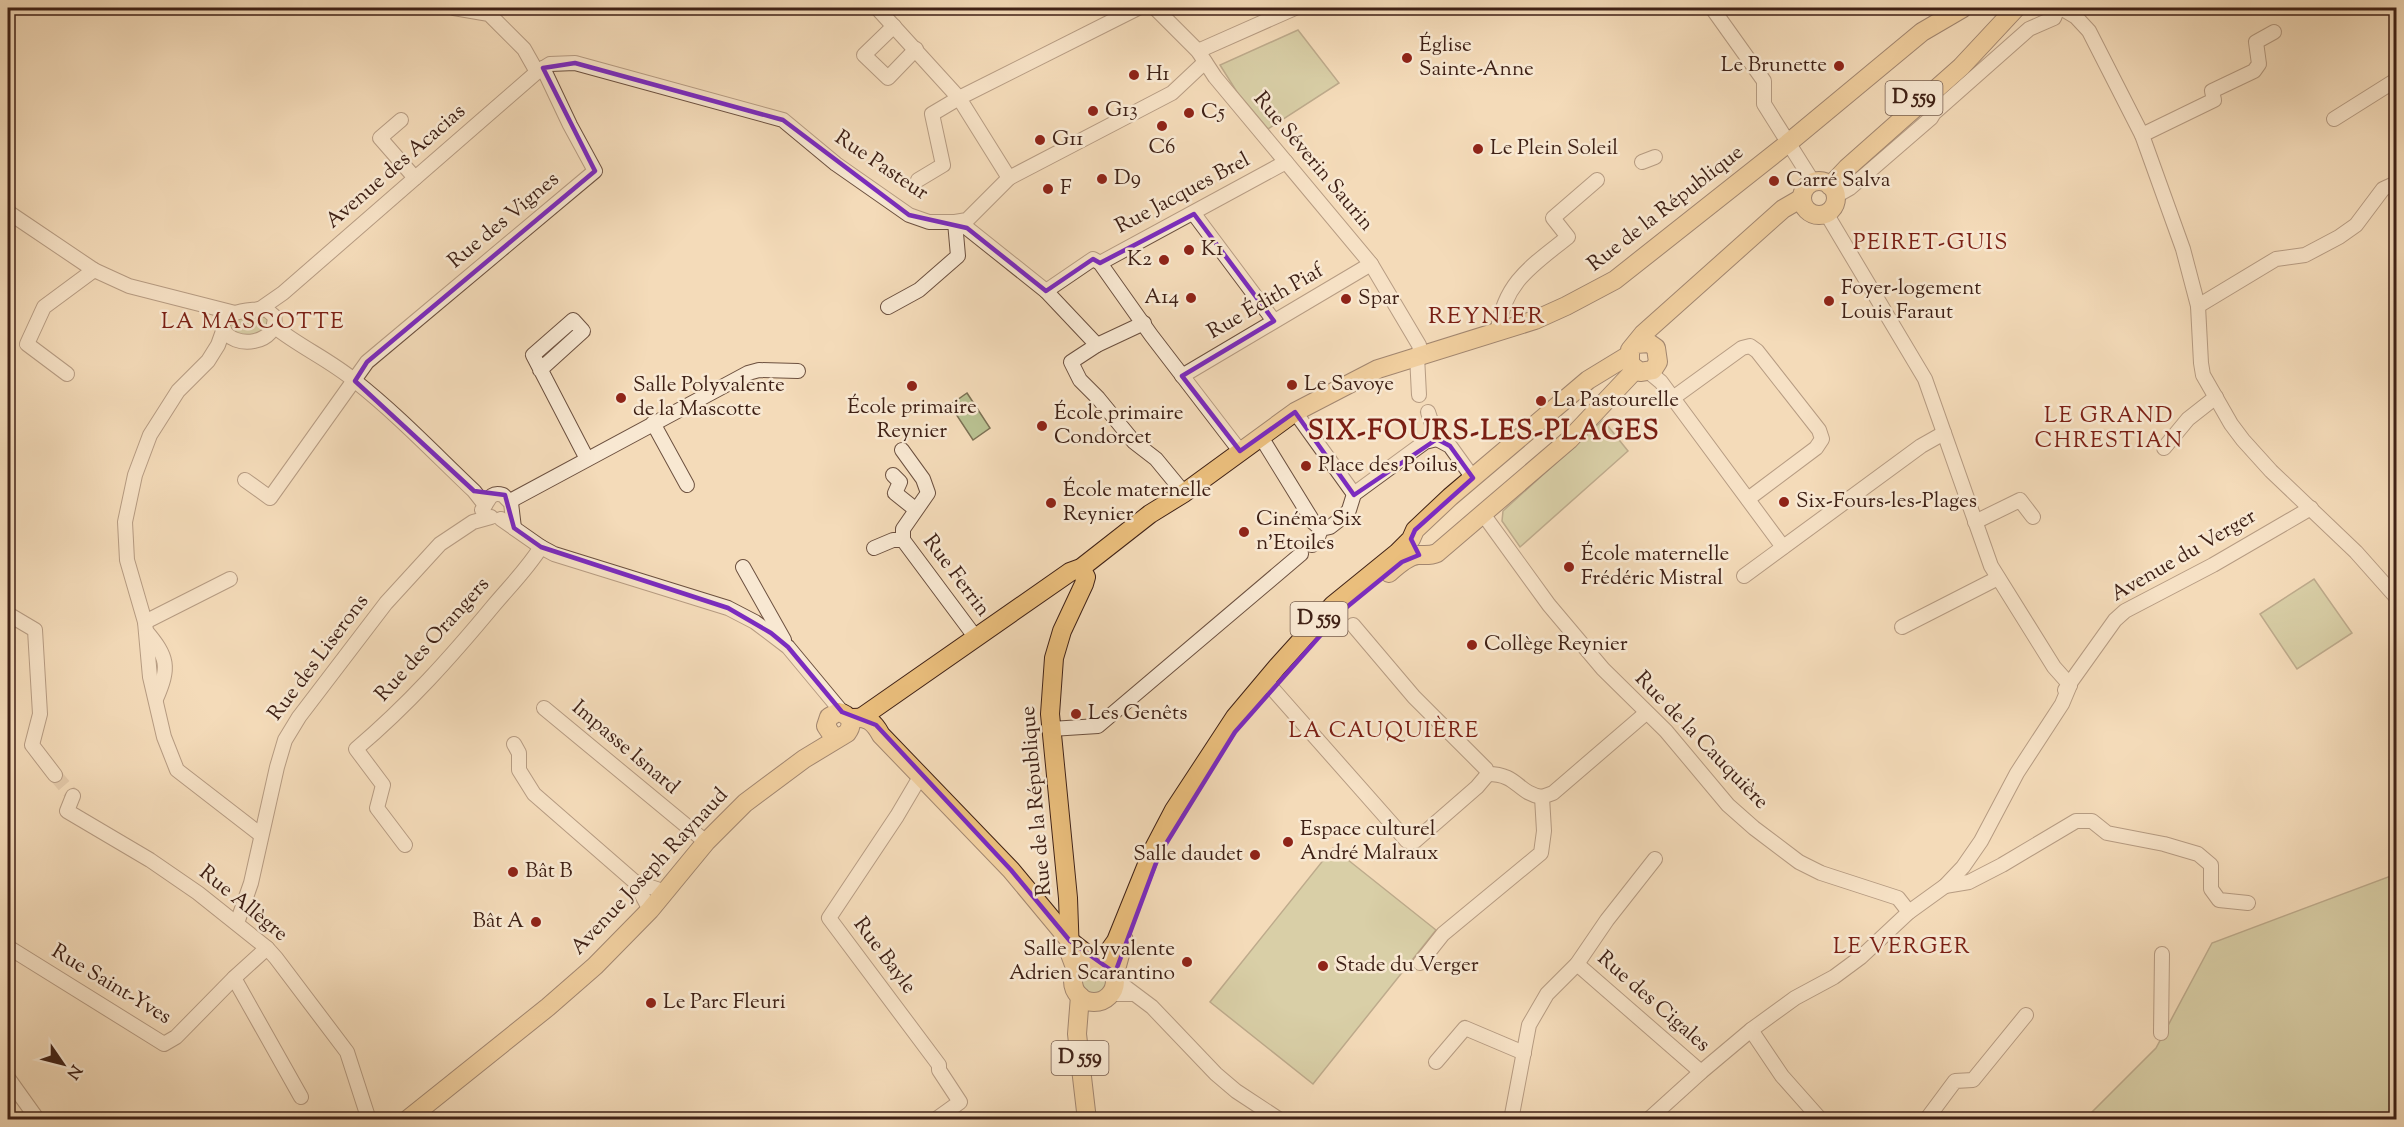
<svg xmlns="http://www.w3.org/2000/svg" width="2404" height="1127" font-family="'Sorts Mill Goudy',serif">
<style>
.green{fill:#b9c191;stroke:#7c7154;stroke-width:1.5}
.lines{fill:none;stroke-linecap:round;stroke-linejoin:round}
.minor-tunnel{stroke:#d0b698;stroke-width:14;stroke-dasharray:14 7;stroke-linecap:butt}
.minor-casing{stroke:#6c503f;stroke-width:16}
.major-casing{stroke:#3f2116;stroke-width:20}
.minor{stroke:#f8e8d2;stroke-width:14}
.major{stroke:#eabe7c;stroke-width:18}
.marked{fill:none;stroke:#7b2cbf;stroke-width:4.5;stroke-linejoin:round}
.poi-dot{fill:#8f2418;stroke:#f8e8d2;stroke-width:2}
.labels{text-anchor:middle;dominant-baseline:central;stroke-width:5;stroke-linejoin:round;paint-order:stroke}
.shield{fill:#f8e8d2;stroke:#765d4e;stroke-width:1.5}
.shield-label{font-size:20px;font-weight:bold;fill:#3f2116}
.poi-label{font-size:21px;fill:#3f2116;stroke:#f8e8d2;text-anchor:start}
.street-label{font-size:21px;fill:#3f2116;stroke:#f8e8d2}
.neighbourhood-label{font-size:22px;letter-spacing:1.5px;fill:#7a1f14;stroke:#f8e8d2}
.quarter-label{font-size:24px;letter-spacing:1.5px;fill:#7a1f14;stroke:#f8e8d2}
.district-label{font-size:27px;font-weight:bold;letter-spacing:1.5px;fill:#7a1f14;stroke:#f8e8d2}
</style>
<rect width="100%" height="100%" fill="#f4dbb9"/>
<filter id="stains"><feTurbulence type="fractalNoise" baseFrequency=".00333" numOctaves="4"/><feColorMatrix values="0 0 0 0 .2 0 0 0 0 .09 0 0 0 0 .02 0 0 0 .5 -.17"/></filter>
<radialGradient id="worn" r=".72"><stop offset=".6" stop-color="#630" stop-opacity="0"/><stop offset="1" stop-color="#630" stop-opacity=".3"/></radialGradient>
<!-- green -->
<g class="green">
<path d="M1298,30l41,53 -71,46 -31,-37 -17,-27z"/>
<path d="M260,309l15,18 -36,15 -16,-19z"/>
<path d="M967,393l23,35 -17,12 -23,-35z"/>
<path d="M1603,420l25,31 -108,96 -18,-26 1,-10z"/>
<path d="M2314,579l38,54 -55,36 -37,-55z"/>
<path d="M1333,848l103,82 -123,154 -103,-82z"/>
<path d="M2396,874v245l-312,1 72,-72 56,-105z"/>
<path d="M1087,960l22,5 6,20c-13,42 -68,-5 -28,-25z"/>
</g>
<g class="lines">
<!-- minor-tunnel -->
<path class="minor-tunnel" d="M55,775l18,21"/>
<!-- minor casing -->
<g class="minor-casing">
<g id="minor">
<path d="M454,8l35,6 35,35 13,23"/>
<path d="M877,8l82,90 -27,16 11,51 -25,15"/>
<path d="M1155,8l43,43 17,26 156,187 48,81 2,10"/>
<path d="M1712,8l52,73v23l49,78"/>
<path d="M2061,8l15,9 13,14 53,104 41,114 15,57 3,57 2,12 28,49 12,16 28,31 85,81 40,45"/>
<path d="M894,26l-30,29 24,23 28,-29"/>
<path d="M1198,51l97,-43"/>
<path d="M2334,119l62,-39"/>
<path d="M401,120l-21,18 35,40"/>
<path d="M2142,135l72,-35 -2,-9 42,-20 5,-7 -3,-22 18,-10"/>
<path d="M1642,162l13,-5"/>
<path d="M1009,178l163,-85 33,-31"/>
<path d="M1836,196l14,-8 81,-70 3,-5 95,-84 25,-11 4,-10"/>
<path d="M8,212l86,58 35,16 106,27"/>
<path d="M1826,213l99,166 66,187 63,101 16,18"/>
<path d="M1194,214l80,107"/>
<path d="M1100,263l186,-101"/>
<path d="M1046,291l51,54"/>
<path d="M2198,306l78,-47 29,-4 34,-18 17,-12 27,-36 13,-6"/>
<path d="M888,307l31,-17 39,-34 -3,-34 12,-2 42,-42 -50,-80 179,-90"/>
<path d="M260,309l23,-16 254,-221 13,-8 25,-1 208,57 53,44 73,51 20,7h26l12,6 79,63 47,-32 7,4 51,72 89,116"/>
<path d="M260,309l7,1 7,6c6,27 -41,36 -52,11 4,-17 24,-16 38,-18z"/>
<path d="M1144,323l-47,22 -26,17 9,18 18,18 36,44 22,17 28,34"/>
<path d="M275,327c25,20 55,33 80,54 42,33 80,73 119,110l11,14"/>
<path d="M1498,330c6,-48 35,-65 70,-93l-15,-19 44,-38"/>
<path d="M223,331l-5,14 -10,16 -30,30 -28,44 -15,40 -10,47 2,38 18,62 5,55 14,60 13,33 84,65"/>
<path d="M1417,356l2,39"/>
<path d="M540,370l43,-39 -10,-11 -40,35 54,104"/>
<path d="M1649,372l12,10 122,165"/>
<path d="M67,374l-40,-30 17,-37 50,-37"/>
<path d="M1182,376l189,-112"/>
<path d="M1673,398l69,-50 8,-2 7,5 62,79 3,9 -6,9 -68,51"/>
<path d="M1295,412l59,82"/>
<path d="M1428,412l9,27"/>
<path d="M653,423l34,62"/>
<path d="M1261,437l53,86 7,6"/>
<path d="M1437,439l13,7 23,32"/>
<path d="M2164,448l24,-29 28,-22"/>
<path d="M902,450l21,29 5,14 -25,36v11l73,98"/>
<path d="M893,475l7,7 -5,11 20,16"/>
<path d="M245,480l25,18 97,-136 228,-191 -25,-46 -27,-57"/>
<path d="M510,501l238,-128 11,-3 39,1"/>
<path d="M482,510c7,-9 7,-19 21,-15l8,8 3,25"/>
<path d="M1483,514l66,91 54,64 63,62 62,74 26,23 45,34 22,11 77,25 11,14"/>
<path d="M501,519l40,28 13,7 174,54 27,14 33,25 54,65"/>
<path d="M1975,522l45,-22 13,17"/>
<path d="M1312,545l5,-5 4,-11 9,-2 13,-10 6,-7 5,-16 71,-52 12,-3"/>
<path d="M874,548l19,-8h10"/>
<path d="M743,567l41,73"/>
<path d="M1744,576l177,-130 23,-13"/>
<path d="M8,614l27,16 5,84 -8,31 23,30"/>
<path d="M145,622l85,-43"/>
<path d="M1902,627l96,-49"/>
<path d="M146,631c22,26 24,36 10,68"/>
<path d="M1271,687l136,154h8l62,-54 11,-13 -2,-5 -72,-72 -61,-72"/>
<path d="M2065,690l50,-70 10,-9 88,-46 98,-57"/>
<path d="M544,708l162,134"/>
<path d="M1051,729l47,-3 203,-172"/>
<path d="M514,744l5,9v17l15,24 101,88 15,28"/>
<path d="M1488,774c30,0 29,19 54,23"/>
<path d="M920,777l-23,39 -68,102 110,147v5l21,32 -25,18"/>
<path d="M73,796l-6,15 83,49 48,33 69,55 9,10 71,94 22,68"/>
<path d="M405,845l-28,-37 6,-23 -27,-36c52,-44 95,-92 138,-144 16,-19 34,-37 47,-58"/>
<path d="M635,882l31,10"/>
<path d="M1945,886l24,-4 33,-17 74,-44h16l15,12 57,11 34,10 13,11v24l8,11 29,3"/>
<path d="M237,923l14,-40 26,-116 8,-27 14,-23 87,-114 54,-59 33,-22 18,-5"/>
<path d="M8,947l156,97 12,-7 58,-59 33,-30"/>
<path d="M1420,963l23,-29 98,-81 3,-22 -2,-34 11,-4 93,-80"/>
<path d="M1577,964l124,108"/>
<path d="M234,978l67,119"/>
<path d="M1116,980l36,27 64,67 20,17 44,29"/>
<path d="M1111,994h21"/>
<path d="M1751,1030l31,46 39,44"/>
<path d="M2161,1033l1,-79"/>
<path d="M1436,1062l29,-34 59,25"/>
<path d="M8,1078l30,42"/>
<path d="M1511,1120l18,-95 18,-31 30,-30 30,-44 48,-61"/>
<path d="M1648,1120l53,-48 50,-42 44,-32 39,-21 27,-20 48,-45 36,-26 18,-19 18,-26 36,-68 45,-69 8,-19"/>
<path d="M1926,1120l29,-39 18,-1 53,-65"/>
</g>
</g>
<!-- major casing -->
<g class="major-casing">
<g id="major">
<circle cx="1819" cy="198" r="17"/>
<path d="M1830,186l17,-18 114,-101 55,-59"/>
<path d="M1636,344l13,-1 7,5 2,14 -5,8 -13,2 -10,-8v-14l13,-16 140,-125 19,-11"/>
<path d="M1389,573c8,-7 18,-17 29,-18 8,0 12,1 19,-2l132,-113 66,-70"/>
<path d="M862,717l208,-145 11,-4 69,-54 34,-21 111,-81 83,-43 157,-49 31,-14 49,-26 172,-136 135,-112 41,-24"/>
<path d="M853,718c14,-2 21,4 28,17l130,135 59,71 23,18"/>
<circle cx="1094" cy="981" r="21"/>
<path d="M1099,960l7,-5 10,-14 36,-89 22,-42 61,-93 42,-50 56,-62 64,-52 14,-14 4,-9 35,-33 138,-117 41,-25"/>
<path d="M1076,970l-6,-16 -2,-56 -18,-184 4,-56 8,-27 22,-47 2,-7 -5,-9"/>
<path d="M1115,973l9,-33"/>
<path d="M1080,996l-3,38 10,86"/>
<path d="M407,1120l141,-113 47,-41 55,-56 56,-68 39,-39 59,-44 43,-26c7,-9 3,-19 -9,-21l-9,5 -3,9 6,9 7,2"/>
</g>
</g>
<!-- minor -->
<use href="#minor" class="minor"/>
<!-- major -->
<use href="#major" class="major"/>
</g>
<!-- marked area -->
<path d="M0 0H2404V1127H0ZM575,63l208,57 126,95 58,13 79,63 47,-32 7,4 94,-49 80,107 -92,55 58,75 55,-39 59,83 83,-56 13,7 23,32 -58,52 -4,9 8,16 -17,7 -60,49 -107,121 -76,123 -44,118 -45,-32 -59,-71 -135,-145 -34,-13 -54,-65 -17,-14 -43,-25 -187,-61 -27,-19 -9,-33 -31,-4 -119,-110 12,-19 228,-191 -52,-103z" fill="#f4dbb9" fill-opacity=".55" fill-rule="evenodd"/>
<path class="marked" d="M575,63l208,57 126,95 58,13 79,63 47,-32 7,4 94,-49 80,107 -92,55 58,75 55,-39 59,83 83,-56 13,7 23,32 -58,52 -4,9 8,16 -17,7 -60,49 -107,121 -76,123 -44,118 -45,-32 -59,-71 -135,-145 -34,-13 -54,-65 -17,-14 -43,-25 -187,-61 -27,-19 -9,-33 -31,-4 -119,-110 12,-19 228,-191 -52,-103z"/>
<!-- markers -->
<g class="poi-dot">
<circle cx="1407" cy="58" r="6"/>
<circle cx="1839" cy="66" r="6"/>
<circle cx="1134" cy="75" r="6"/>
<circle cx="1093" cy="111" r="6"/>
<circle cx="1189" cy="113" r="6"/>
<circle cx="1162" cy="126" r="6"/>
<circle cx="1040" cy="140" r="6"/>
<circle cx="1478" cy="149" r="6"/>
<circle cx="1102" cy="179" r="6"/>
<circle cx="1774" cy="181" r="6"/>
<circle cx="1048" cy="189" r="6"/>
<circle cx="1189" cy="250" r="6"/>
<circle cx="1164" cy="260" r="6"/>
<circle cx="1191" cy="298" r="6"/>
<circle cx="1346" cy="299" r="6"/>
<circle cx="1829" cy="301" r="6"/>
<circle cx="1292" cy="385" r="6"/>
<circle cx="912" cy="386" r="6"/>
<circle cx="621" cy="398" r="6"/>
<circle cx="1541" cy="401" r="6"/>
<circle cx="1042" cy="426" r="6"/>
<circle cx="1306" cy="466" r="6"/>
<circle cx="1784" cy="502" r="6"/>
<circle cx="1051" cy="503" r="6"/>
<circle cx="1244" cy="532" r="6"/>
<circle cx="1569" cy="567" r="6"/>
<circle cx="1472" cy="645" r="6"/>
<circle cx="1076" cy="714" r="6"/>
<circle cx="1288" cy="842" r="6"/>
<circle cx="1255" cy="855" r="6"/>
<circle cx="513" cy="872" r="6"/>
<circle cx="536" cy="922" r="6"/>
<circle cx="1187" cy="962" r="6"/>
<circle cx="1323" cy="966" r="6"/>
<circle cx="651" cy="1003" r="6"/>
</g>
<g class="labels">
<!-- shield labels -->
<g class="shield">
<rect x="1885.5" y="81" width="57" height="34" rx="4.5"/>
<rect x="1290.5" y="602" width="57" height="34" rx="4.5"/>
<rect x="1051.5" y="1041" width="57" height="34" rx="4.5"/>
</g>
<g class="shield-label">
<text x="1914" y="98">D 559</text>
<text x="1319" y="619">D 559</text>
<text x="1080" y="1058">D 559</text>
</g>
<!-- poi labels -->
<g class="poi-label">
<text x="1419" y="46">Église<tspan x="1419" dy="24">Sainte-Anne</tspan></text>
<text x="1827" y="66" text-anchor="end">Le Brunette</text>
<text x="1146" y="75">H1</text>
<text x="1105" y="111">G13</text>
<text x="1201" y="113">C5</text>
<text x="1052" y="140">G11</text>
<text x="1162" y="148" text-anchor="middle">C6</text>
<text x="1490" y="149">Le Plein Soleil</text>
<text x="1114" y="179">D9</text>
<text x="1786" y="181">Carré Salva</text>
<text x="1060" y="189">F</text>
<text x="1201" y="250">K1</text>
<text x="1152" y="260" text-anchor="end">K2</text>
<text x="1841" y="289">Foyer-logement<tspan x="1841" dy="24">Louis Faraut</tspan></text>
<text x="1179" y="298" text-anchor="end">A14</text>
<text x="1358" y="299">Spar</text>
<text x="1304" y="385">Le Savoye</text>
<text x="633" y="386">Salle Polyvalente<tspan x="633" dy="24">de la Mascotte</tspan></text>
<text x="1553" y="401">La Pastourelle</text>
<text x="912" y="408" text-anchor="middle">École primaire<tspan x="912" dy="24">Reynier</tspan></text>
<text x="1054" y="414">École primaire<tspan x="1054" dy="24">Condorcet</tspan></text>
<text x="1318" y="466">Place des Poilus</text>
<text x="1063" y="491">École maternelle<tspan x="1063" dy="24">Reynier</tspan></text>
<text x="1796" y="502">Six-Fours-les-Plages</text>
<text x="1256" y="520">Cinéma Six<tspan x="1256" dy="24">n'Etoiles</tspan></text>
<text x="1581" y="555">École maternelle<tspan x="1581" dy="24">Frédéric Mistral</tspan></text>
<text x="1484" y="645">Collège Reynier</text>
<text x="1088" y="714">Les Genêts</text>
<text x="1300" y="830">Espace culturel<tspan x="1300" dy="24">André Malraux</tspan></text>
<text x="1243" y="855" text-anchor="end">Salle daudet</text>
<text x="525" y="872">Bât B</text>
<text x="524" y="922" text-anchor="end">Bât A</text>
<text x="1175" y="950" text-anchor="end">Salle Polyvalente<tspan x="1175" dy="24">Adrien Scarantino</tspan></text>
<text x="1335" y="966">Stade du Verger</text>
<text x="663" y="1003">Le Parc Fleuri</text>
</g>
<!-- street labels -->
<g class="street-label">
<text transform="translate(1313 162) rotate(50)">Rue Séverin Saurin</text>
<text transform="translate(881 166) rotate(34)">Rue Pasteur</text>
<text transform="translate(396 167) rotate(-41)">Avenue des Acacias</text>
<text transform="translate(1183 194) rotate(-28)">Rue Jacques Brel</text>
<text transform="translate(1666 209) rotate(-38)">Rue de la République</text>
<text transform="translate(504 221) rotate(-40)">Rue des Vignes</text>
<text transform="translate(1266 302) rotate(-30)">Rue Édith Piaf</text>
<text transform="translate(2184 556) rotate(-30)">Avenue du Verger</text>
<text transform="translate(956 576) rotate(53)">Rue Ferrin</text>
<text transform="translate(433 640) rotate(-48)">Rue des Orangers</text>
<text transform="translate(319 658) rotate(-53)">Rue des Liserons</text>
<text transform="translate(1701 741) rotate(46)">Rue de la Cauquière</text>
<text transform="translate(625 748) rotate(40)">Impasse Isnard</text>
<text transform="translate(1037 801) rotate(-95)">Rue de la République</text>
<text transform="translate(650 872) rotate(-47)">Avenue Joseph Raynaud</text>
<text transform="translate(243 904) rotate(39)">Rue Allègre</text>
<text transform="translate(884 956) rotate(53)">Rue Bayle</text>
<text transform="translate(111 985) rotate(31)">Rue Saint-Yves</text>
<text transform="translate(1653 1002) rotate(41)">Rue des Cigales</text>
</g>
<!-- neighbourhood labels -->
<g class="neighbourhood-label">
<text x="1931" y="244">PEIRET-GUIS</text>
<text x="253" y="323">LA MASCOTTE</text>
<text x="2109" y="417">LE GRAND<tspan x="2109" dy="25">CHRESTIAN</tspan></text>
<text x="1384" y="732">LA CAUQUIÈRE</text>
<text x="1902" y="948">LE VERGER</text>
</g>
<!-- quarter labels -->
<g class="quarter-label">
<text x="1487" y="317">REYNIER</text>
</g>
<!-- district labels -->
<g class="district-label">
<text x="1484" y="432">SIX-FOURS-LES-PLAGES</text>
</g>
</g>
<!-- margin -->
<rect width="2404" height="1127" fill="none" stroke="#f4dbb9" stroke-width="30"/>
<rect x="9" y="9" width="2386" height="1109" fill="none" stroke="#3f2116" stroke-width="3"/>
<rect x="15" y="15" width="2374" height="1097" fill="none" stroke="#3f2116" stroke-width="1.5"/>
<!-- north arrow -->
<g transform="translate(63 1064) rotate(125)" stroke="#f8e8d2" stroke-width="4.5" paint-order="stroke">
<path d="M0-4.5L10 22L0 15L-10 22Z" fill="#3f2116"/>
<text y="-9" font-size="16" font-weight="bold" text-anchor="middle" fill="#3f2116">N</text>
</g>
<rect width="100%" height="100%" filter="url(#stains)"/>
<rect width="100%" height="100%" fill="url(#worn)"/>
</svg>
